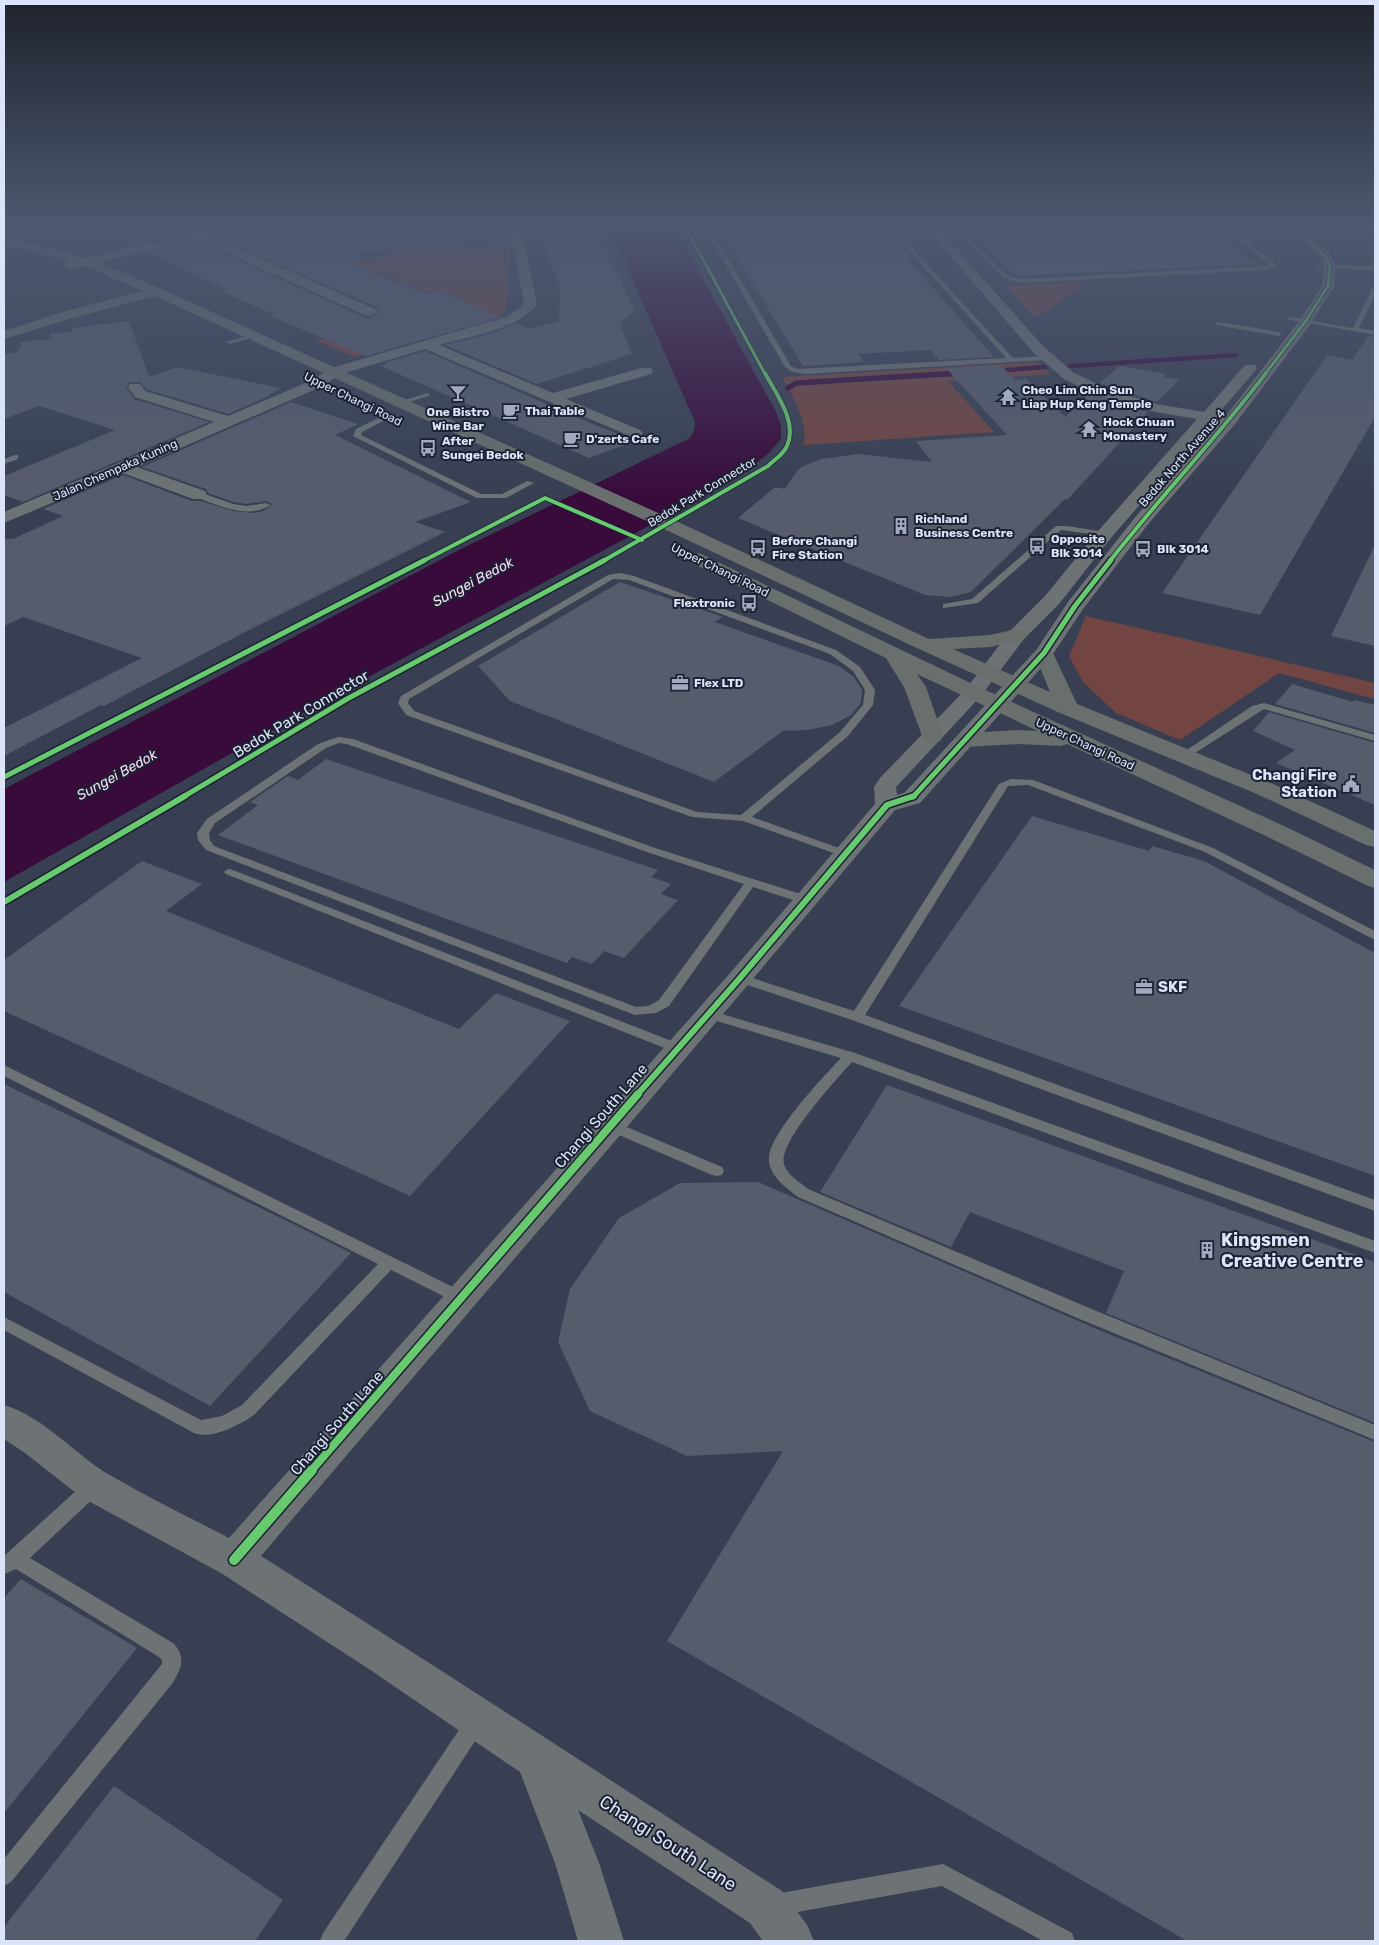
<svg xmlns="http://www.w3.org/2000/svg" width="1379" height="1945" font-family="Rubik,sans-serif">
<style>
.green{fill:#734542}
.water{fill:#380b3b}
.lines{fill:none;stroke-linecap:round;stroke-linejoin:round}
.stream-far1{stroke:#380b3b;stroke-width:4.5}
.stream{stroke:#380b3b;stroke-width:5.5}
.building{fill:#565c6c}
.lane{fill:#6d7375;fill-rule:evenodd}
.street{fill:#6d7375;fill-rule:evenodd}
.secondary{fill:#686f6d;fill-rule:evenodd}
.cycleway-far5-casing{stroke:#1c2232;stroke-width:4.5}
.cycleway-far4-casing{stroke:#1c2232;stroke-width:5.5}
.cycleway-far3-casing{stroke:#1c2232;stroke-width:8}
.cycleway-far2-casing{stroke:#1c2232;stroke-width:9}
.cycleway-far1-casing{stroke:#1c2232;stroke-width:11}
.cycleway-casing{stroke:#1c2232;stroke-width:13}
.cycleway-far5{stroke:#67ca6e;stroke-width:3}
.cycleway-far4{stroke:#67ca6e;stroke-width:4}
.cycleway-far3{stroke:#67ca6e;stroke-width:5}
.cycleway-far2{stroke:#67ca6e;stroke-width:6}
.cycleway-far1{stroke:#67ca6e;stroke-width:8}
.cycleway{stroke:#67ca6e;stroke-width:10}
.labels{text-anchor:middle;dominant-baseline:central;stroke-width:4;stroke-linejoin:round;paint-order:stroke}
.far-poi-label{font-size:12px;font-weight:bold;fill:#dbe4f9;stroke:#1c2232;text-anchor:start}
.far-street-label{font-size:12px;fill:#dbe4f9;stroke:#1c2232}
.far-water-label{font-size:14px;font-style:italic;fill:#f8d9f7;stroke:#1c2232}
.street-label{font-size:15px;fill:#dbe4f9;stroke:#1c2232}
.poi-label{font-size:15px;font-weight:bold;fill:#dbe4f9;stroke:#1c2232;text-anchor:end}
.near-poi-label{font-size:18px;font-weight:bold;fill:#dbe4f9;stroke:#1c2232;text-anchor:start}
.near-street-label{font-size:18px;fill:#dbe4f9;stroke:#1c2232}
</style>
<rect width="100%" height="100%" fill="#383f52"/>
<!-- green -->
<g class="green">
<path d="M441,228l-8,21 77,-6 -3,62c-3,11 -10,13 -19,17l-132,35 -40,-16 149,-40 -24,-11 -13,3 -76,-30 43,-10 -12,-5 22,-5 -14,-5z"/>
<path d="M1088,281l-52,37 -31,-32z"/>
<path d="M1037,362l14,12 -103,7 46,51 -190,13c4,-25 -11,-47 -22,-68z"/>
<path d="M1086,616l289,67v16l-96,-26 -99,67 -64,-27 -33,-31 -14,-26z"/>
</g>
<!-- water -->
<path class="water" d="M609,226h65l102,186 5,14v13l-11,13 -15,12 -75,45 -349,188 -327,185v-93l455,-239 231,-112 4,-7 1,-9z"/>
<g class="lines">
<!-- stream-far1 -->
<g class="stream-far1">
<path d="M1070,366l166,-11"/>
<path d="M995,371l50,-4"/>
<path d="M941,374l21,-1"/>
</g>
<!-- stream -->
<path class="stream" d="M788,388l8,-5 166,-10"/>
</g>
<!-- building -->
<g class="building">
<path d="M140,226h74l-80,19 -21,-10 23,-5z"/>
<path d="M241,226h103l3,4 53,17 8,-5 -3,-3 -38,-13h94l1,18 -111,9 14,6 -16,4 78,31 13,-3 61,26 -135,39 -96,-40 4,-2 -55,-23 8,-1 -78,-38 46,-11 169,76 7,1 8,-6 -3,-5 -162,-71 24,-6z"/>
<path d="M542,226h52l1,6h4l2,11 34,67 -15,14 12,30 -95,30 -92,-39 48,-12 23,-10 13,6 30,-8 1,-34 -14,-35z"/>
<path d="M718,226h69l3,4 14,-4h33l34,3 23,8 15,16 -2,6 87,98 -55,3 -9,-10 -72,4 6,8 -61,4z"/>
<path d="M963,226h238l57,38 -241,12z"/>
<path d="M129,321l20,56 28,-10 104,21 -12,7h2l-43,19 -82,-25 -6,-7h-10l-4,5 8,12 75,23 -186,80 -19,-7v-19l111,-46 -76,-24 -35,13v-65l15,-2 -1,-4h3l-1,-6 31,-3 -1,-5 22,-2 -1,-4z"/>
<path d="M1368,336l7,1v80l-115,198 -98,-22 165,-238 25,5z"/>
<path d="M425,351l170,74 41,16 -47,17 -208,-92 6,-2 -3,-1z"/>
<path d="M1001,365l14,15 11,-1 39,38 25,-24 58,19 -81,88 -2,-1 -94,93 -21,5 -25,-2 -187,-77 37,-31 10,2 12,-18 6,-5 18,-7 38,-5 73,8 -16,-21 91,-6 -61,-67z"/>
<path d="M1119,366l47,8 -3,3 16,3 -22,22 -57,-19z"/>
<path d="M291,402l67,22 -23,11 136,67 -56,20 30,10 -196,98 -145,76 -3,-1 -97,51v-28l138,-70 -119,-41 -19,9v-87h9l50,-23 -20,-7 80,-34 69,26h9l32,10 20,2 10,-2 9,-7 -6,-3 -19,3 -14,-2 -25,-9 -2,-4 -64,-22z"/>
<path d="M1375,545v101l-44,-10z"/>
<path d="M620,582l103,35 -8,5 124,44 15,11 8,13 -1,13 -10,12 -19,10 -25,5 -24,1 -69,51 -204,-81 -32,-35z"/>
<path d="M1292,684l61,18 2,-2 20,5v28l-100,-29z"/>
<path d="M1269,712l106,31v62l-99,-42 19,-13 -42,-19z"/>
<path d="M326,759l332,111 -7,7 20,7 -10,10 17,6 -54,58 -20,-7 -12,13 -20,-7 -5,6 -349,-128 40,-30 -8,-3 38,-26 10,4z"/>
<path d="M1032,816l117,35 3,-5 52,15 171,92v223l-476,-170z"/>
<path d="M142,861l60,23 -36,27 293,118 37,-36 74,28 -160,175 -406,-185v-51z"/>
<path d="M4,1084l287,139 60,30 -141,153 -206,-114z"/>
<path d="M887,1085l488,177v161l-269,-110 18,-42 -154,-59 -19,35 -131,-55z"/>
<path d="M758,1182l341,148 276,112v499h-188l-520,-300 116,-190 -96,5 -97,-45 -32,-69 12,-53 49,-71 61,-35z"/>
<path d="M21,1579l116,69 -133,165v-215z"/>
<path d="M114,1786l169,114 -28,41h-251v-14z"/>
</g>
<g class="lines">
<!-- lane -->
<g class="lane">
<path d="M703,226h6l82,140 6,3 209,-11 -119,-132h5l121,132 34,-2 3,2 -3,2 -242,14 -12,-2 -8,-5z"/>
<path d="M950,226h6l52,50 14,3 245,-13 3,-1 -28,-23h-7l-15,-6 14,-5 17,3 49,-2 3,2 -52,4 -17,-3 -5,1 8,3h15v2l-4,1 29,23 -9,5 -246,13 -18,-5z"/>
<path d="M1375,229v4l-32,3 -3,-2z"/>
<path d="M22,243l2,3 -20,4v-4z"/>
<path d="M1318,265l57,1v4l-59,-2z"/>
<path d="M1375,287v8l-16,33 16,3v4l-89,-16 3,-2 64,11 19,-39z"/>
<path d="M1218,322l61,10 3,2 -3,2 -63,-11v-2z"/>
<path d="M253,334l3,2 -1,1 -26,7 -3,-2z"/>
<path d="M427,393l2,1v2l-30,9 -4,-2z"/>
<path d="M386,414l7,2 -31,16 -1,3 120,59h21l25,-13 7,2 -28,15h-29l-124,-62 3,-7z"/>
<path d="M15,455h3v4l-14,5v-5z"/>
<path d="M196,493h6l31,11 14,2 19,-3 4,2c-21,15 -53,0 -74,-8z"/>
<path d="M1056,526h11l38,6 4,2 -4,2 -44,-6 -83,73 -35,5v-4l29,-5z"/>
<path d="M620,573l14,3 202,74 24,17 15,23 -2,15 -25,31 -96,81 98,35 2,2 -2,2h-8l-99,-35 -51,-4 -286,-102 -8,-12 3,-7 207,-121zM613,579l16,1 201,74 23,17 12,19 -2,15 -23,27 -99,83 -44,-3 -283,-101 -6,-8 1,-4z"/>
<path d="M1264,703l111,32v6l-111,-32 -77,49h-8l-1,-2 74,-50z"/>
<path d="M338,737l15,2 302,109 155,49 2,3 -6,4 -53,-17 -84,119 -13,7 -21,2 -429,-165 -8,-10 -1,-7 10,-14 111,-75zM339,743l8,1 300,108 97,32 -85,116 -11,6 -12,1 -422,-161 -4,-6 -1,-7 6,-10 111,-75z"/>
<path d="M1011,779l22,1 180,68 162,83v9l-170,-88 -177,-67 -20,1 -143,229 510,185v11l-523,-191 -116,-39 -2,-3 6,-4 114,37 145,-227z"/>
<path d="M230,869l452,176 2,3 -2,3h-10l-446,-177 -2,-2 2,-2z"/>
<path d="M708,1010l147,43 520,188v12l-523,-191c-15,17 -74,80 -68,102 3,11 16,18 24,25l286,121 281,115v15l-293,-120 -284,-123c-12,-9 -30,-22 -29,-39 1,-25 54,-81 72,-100l-138,-41 -1,-3 1,-3z"/>
<path d="M4,1065l463,229 2,4 -2,4 -6,2 -6,-2 -64,-32 -137,145c-15,10 -42,25 -60,18l-190,-103v-13l197,103 21,-4 20,-11 136,-141 -374,-188z"/>
<path d="M610,1120l112,47 2,4 -2,4 -5,1 -5,-1 -107,-46 -2,-4 2,-4z"/>
<path d="M93,1479l6,2 3,6 -3,6 -69,65 143,85c14,14 8,26 -1,41l-161,198 -7,4v-27l158,-195v-4l-3,-3 -143,-88 -12,5v-18l83,-75z"/>
<path d="M476,1712l7,3 3,7 -3,7 -139,212h-24l3,-8 146,-218z"/>
<path d="M943,1864l129,69 3,8h-32l-101,-55 -167,30 -8,-3 -3,-8 3,-8 8,-3z"/>
</g>
<!-- street -->
<g class="street">
<path d="M38,226c17,-2 30,8 46,7 18,-2 35,-9 54,-7l-2,2 -52,11 -17,-2 -27,-9z"/>
<path d="M221,226h18l-2,2 -29,8 167,73 2,3 -7,4 -5,-1 -170,-76 -126,31 -6,-4 2,-3z"/>
<path d="M346,226h16l42,14 2,2 -6,3 -4,-1 -48,-16z"/>
<path d="M510,226h11l16,78c-17,25 -69,33 -98,41l114,48 88,-25h10l2,3 -2,3 -85,25 74,31 3,3 -3,3h-10l-205,-87 -87,26 -13,10 -188,82 68,24 2,4 -2,4h-12l-70,-26 -119,50v-11l210,-90 -79,-25 -7,-10 2,-3h10l5,7 83,25 87,-37 13,-10 178,-52 13,-8 5,-5z"/>
<path d="M925,226h11l107,120 31,27 36,17 47,14 47,8 41,-47h10l2,3 -2,3 -37,43 8,2 74,-96 22,-34 2,-19 -3,-9 -19,-18 -21,-14h12l17,10 20,18 6,13 -2,19 -24,39 -75,99 -86,99 -66,86 -32,48 -131,146 -25,7c-209,250 -423,497 -634,746 175,110 347,223 521,335l25,34 7,16h-51l-13,-18 -172,-113 21,53 25,78h-46l-23,-78 -35,-91 -151,-103 -148,-96 -140,-76 -56,-44 -21,-14v-34c40,12 69,48 104,69 39,23 81,43 121,64l502,-566 144,-168 -1,-17 6,-9 86,-89 44,-58 35,-35 54,-66 98,-111 -42,-7 -55,-16 -36,-17 -31,-27zM1211,422l9,1 -83,92 -69,87 -31,47 -129,140 -4,4 -7,2 -1,-8 84,-90 44,-58 35,-35 52,-66z"/>
</g>
<!-- secondary -->
<g class="secondary">
<path d="M4,236l86,23 71,30 515,232 253,118 61,-4 27,-6 7,2 3,4 -3,4 -34,8 -37,2 97,43 -16,-39 3,-4 7,-2 7,2 26,55 196,80 102,47v16l-9,-2 -109,-51 -197,-81 -141,-64 -255,-120 -509,-233 -86,23 -65,20v-8l55,-18 84,-22 -60,-26 -79,-21z"/>
<path d="M699,553l282,135 303,138 91,44v18l-9,-3 -100,-49 -199,-92 -6,2 -43,-2 -52,3 -8,-2 -3,-5 3,-5 8,-2 52,-3 20,1 -121,-57 9,13 17,49 -3,5 -8,2 -8,-2 -20,-54 -18,-29 -194,-95 -2,-4 2,-4z"/>
</g>
<!-- cycleway-far5 casing -->
<g class="cycleway-far5-casing">
<g id="cycleway-far5">
<path d="M685,226l80,148"/>
<path d="M1265,374l40,-52 23,-36 2,-19 -4,-10 -20,-19 -20,-12"/>
</g>
</g>
<!-- cycleway-far4 casing -->
<g class="cycleway-far4-casing">
<g id="cycleway-far4">
<path d="M423,561l122,-63 97,42"/>
<path d="M603,561l165,-95c6,-6 16,-12 19,-20 11,-24 -11,-52 -22,-73"/>
<path d="M1110,561c50,-64 107,-123 156,-188"/>
</g>
</g>
<!-- cycleway-far3 casing -->
<g class="cycleway-far3-casing">
<g id="cycleway-far3">
<path d="M4,777l421,-217"/>
<path d="M183,797l164,-98 258,-139"/>
<path d="M913,797l131,-144 31,-47 36,-46"/>
</g>
</g>
<!-- cycleway-far2 casing -->
<g class="cycleway-far2-casing">
<g id="cycleway-far2">
<path d="M4,902l181,-106"/>
<path d="M637,1095l103,-117 147,-173 27,-9"/>
</g>
</g>
<!-- cycleway-far1 casing -->
<g class="cycleway-far1-casing">
<path id="cycleway-far1" d="M311,1471l327,-377"/>
</g>
<!-- cycleway casing -->
<g class="cycleway-casing">
<path id="cycleway" d="M234,1560l78,-90"/>
</g>
<!-- cycleway-far5 -->
<use href="#cycleway-far5" class="cycleway-far5"/>
<!-- cycleway-far4 -->
<use href="#cycleway-far4" class="cycleway-far4"/>
<!-- cycleway-far3 -->
<use href="#cycleway-far3" class="cycleway-far3"/>
<!-- cycleway-far2 -->
<use href="#cycleway-far2" class="cycleway-far2"/>
<!-- cycleway-far1 -->
<use href="#cycleway-far1" class="cycleway-far1"/>
<!-- cycleway -->
<use href="#cycleway" class="cycleway"/>
</g>
<!-- sky -->
<linearGradient id="sky" x2="0" y2="1"><stop stop-color="#1f232d"/><stop offset="0.45" stop-color="#4d5871"/><stop offset="1" stop-color="#4d5871" stop-opacity="0"/></linearGradient>
<rect width="1379" height="498" fill="url(#sky)"/>
<!-- icons -->
<defs>
<g id="bar-bare" transform="scale(1.35)"><path d="M-6-5H6L.8 .8V4.5H3.5V6h-7V4.5H-.8V.8Z" fill="#a2aabf" stroke="#1c2232" stroke-width="2.5" paint-order="stroke"/></g>
<g id="temple-bare" transform="scale(1.35)"><path d="M0-6L5-2H3V0L6.5 2.5H4V6H1.5V3h-3V6H-4V2.5H-6.5L-3 0V-2H-5Z" fill="#a2aabf" stroke="#1c2232" stroke-width="2.5" paint-order="stroke"/></g>
<g id="cafe-bare" transform="scale(1.35)"><path d="M-5.5-4.5H6V0H3Q3 3.5 0 3.5H-2.5Q-5.5 3.5-5.5 0ZM3-3.2v2h1.7v-2ZM-6 4.5H4V6H-6Z" fill="#a2aabf" stroke="#1c2232" stroke-width="2.5" paint-order="stroke"/></g>
<g id="bus-bare" transform="scale(1.35)"><path d="M-5-6H5V4H4V6H2V4H-2V6H-4V4H-5ZM-3.5-4V0h7V-4ZM-3.5 1.2v1.5H-2V1.2ZM2 1.2v1.5H3.5V1.2Z" fill="#a2aabf" stroke="#1c2232" stroke-width="2.5" paint-order="stroke"/></g>
<g id="building-bare" transform="scale(1.35)"><path d="M-4-6H4V6H1V3H-1V6H-4ZM-2.5-4.3h1.7v1.8h-1.7ZM.8-4.3h1.7v1.8H.8ZM-2.5-1h1.7V.8h-1.7ZM.8-1h1.7V.8H.8Z" fill="#a2aabf" stroke="#1c2232" stroke-width="2.5" paint-order="stroke"/></g>
<g id="office-bare" transform="scale(1.35)"><path d="M-6-3h4V-5.5h4V-3h4V5H-6ZM-1-4.5V-3h2v-1.5ZM-6 0V1H6V0Z" fill="#a2aabf" stroke="#1c2232" stroke-width="2.5" paint-order="stroke"/></g>
<g id="civic-bare" transform="scale(1.35)"><path d="M-.6-6.5H3V-4.5H.6V-3L4-1V1h2V6H-6V1h2V-1L-.6-3ZM-1.2 2.5V6h2.4V2.5Z" fill="#a2aabf" stroke="#1c2232" stroke-width="2.5" paint-order="stroke"/></g>
</defs>
<g fill-rule="evenodd">
<use href="#bar-bare" x="458" y="393"/>
<use href="#temple-bare" x="1008" y="397"/>
<use href="#cafe-bare" x="511" y="411"/>
<use href="#temple-bare" x="1089" y="429"/>
<use href="#cafe-bare" x="572" y="439"/>
<use href="#bus-bare" x="428" y="448"/>
<use href="#building-bare" x="901" y="526"/>
<use href="#bus-bare" x="1037" y="546"/>
<use href="#bus-bare" x="758" y="548"/>
<use href="#bus-bare" x="1143" y="549"/>
<use href="#bus-bare" x="749" y="603"/>
<use href="#office-bare" x="680" y="683"/>
<use href="#civic-bare" x="1351" y="784"/>
<use href="#office-bare" x="1144" y="987"/>
<use href="#building-bare" x="1207" y="1250"/>
</g>
<g class="labels">
<!-- far-poi labels -->
<g class="far-poi-label">
<text x="1022" y="390">Cheo Lim Chin Sun<tspan x="1022" dy="14">Liap Hup Keng Temple</tspan></text>
<text x="525" y="411">Thai Table</text>
<text x="458" y="412" text-anchor="middle">One Bistro<tspan x="458" dy="14">Wine Bar</tspan></text>
<text x="1103" y="422">Hock Chuan<tspan x="1103" dy="14">Monastery</tspan></text>
<text x="586" y="439">D'zerts Cafe</text>
<text x="442" y="441">After<tspan x="442" dy="14">Sungei Bedok</tspan></text>
<text x="915" y="519">Richland<tspan x="915" dy="14">Business Centre</tspan></text>
<text x="1051" y="539">Opposite<tspan x="1051" dy="14">Blk 3014</tspan></text>
<text x="772" y="541">Before Changi<tspan x="772" dy="14">Fire Station</tspan></text>
<text x="1157" y="549">Blk 3014</text>
<text x="735" y="603" text-anchor="end">Flextronic</text>
<text x="694" y="683">Flex LTD</text>
</g>
<!-- far-street labels -->
<g class="far-street-label">
<text transform="translate(353 399) rotate(26)">Upper Changi Road</text>
<text transform="translate(1182 458) rotate(-49)">Bedok North Avenue 4</text>
<text transform="translate(115 470) rotate(-24)">Jalan Chempaka Kuning</text>
<text transform="translate(702 492) rotate(-31)">Bedok Park Connector</text>
<text transform="translate(720 570) rotate(26)">Upper Changi Road</text>
<text transform="translate(1085 744) rotate(25)">Upper Changi Road</text>
</g>
<!-- far-water labels -->
<g class="far-water-label">
<text transform="translate(473 582) rotate(-28)">Sungei Bedok</text>
<text transform="translate(117 775) rotate(-29)">Sungei Bedok</text>
</g>
<!-- street labels -->
<g class="street-label">
<text transform="translate(301 714) rotate(-31)">Bedok Park Connector</text>
<text transform="translate(601 1116) rotate(-49)">Changi South Lane</text>
<text transform="translate(337 1423) rotate(-49)">Changi South Lane</text>
</g>
<!-- poi labels -->
<g class="poi-label">
<text x="1337" y="775">Changi Fire<tspan x="1337" dy="17">Station</tspan></text>
<text x="1158" y="987" text-anchor="start">SKF</text>
</g>
<!-- near-poi labels -->
<g class="near-poi-label">
<text x="1221" y="1240">Kingsmen<tspan x="1221" dy="21">Creative Centre</tspan></text>
</g>
<!-- near-street labels -->
<g class="near-street-label">
<text transform="translate(668 1843) rotate(33)">Changi South Lane</text>
</g>
</g>
<!-- border -->
<rect width="1379" height="1945" fill="none" stroke="#dbe4f9" stroke-width="10"/>
</svg>
